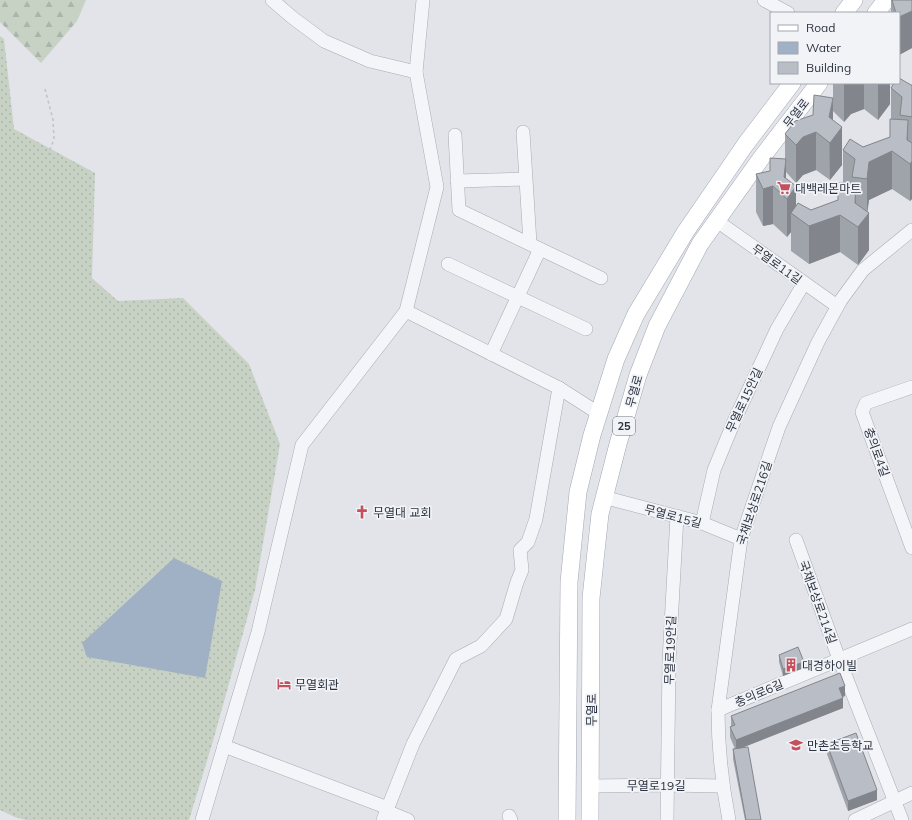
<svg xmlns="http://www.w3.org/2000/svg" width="912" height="820" font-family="Mulish,'Noto Sans KR',sans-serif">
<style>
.grass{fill:url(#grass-dots)}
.forest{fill:url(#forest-firs)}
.water{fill:#a0b1c6}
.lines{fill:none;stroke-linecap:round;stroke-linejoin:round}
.minor-casing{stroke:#a7abb3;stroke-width:14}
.major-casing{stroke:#a2a8b4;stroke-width:18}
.path{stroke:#c0c2c8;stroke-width:1.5;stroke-dasharray:3 3;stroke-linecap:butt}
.minor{stroke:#f4f5f8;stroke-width:13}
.major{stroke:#fff;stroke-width:17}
.wall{fill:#9fa3aa}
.shaded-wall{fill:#82858b}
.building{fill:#b9bec6;stroke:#82858b}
.labels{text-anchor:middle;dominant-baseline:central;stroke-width:3.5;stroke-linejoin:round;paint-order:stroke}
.shield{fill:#f1f3f7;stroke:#666c77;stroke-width:1}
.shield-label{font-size:11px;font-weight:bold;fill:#2b3240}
.street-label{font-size:12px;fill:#2b3240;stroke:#f1f3f7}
.poi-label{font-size:12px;fill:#2b3240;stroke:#f1f3f7;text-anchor:start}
</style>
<defs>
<pattern id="grass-dots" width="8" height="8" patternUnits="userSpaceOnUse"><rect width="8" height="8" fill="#c7d2c4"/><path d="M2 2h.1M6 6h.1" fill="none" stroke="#abb5a9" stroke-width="1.8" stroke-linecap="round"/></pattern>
<pattern id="forest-firs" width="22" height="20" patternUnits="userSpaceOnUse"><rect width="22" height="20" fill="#c7d2c4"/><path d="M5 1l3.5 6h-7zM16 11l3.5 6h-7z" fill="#abb5a9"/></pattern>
</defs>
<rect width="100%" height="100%" fill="#e2e4e9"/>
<!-- grass -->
<path class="grass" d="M0,36l4,3 10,90 81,44 -3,105 26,23 65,-3 66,66 31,80 -25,146 -42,151 -24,79h-163l-11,-3 -15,-7z"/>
<!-- forest -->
<path class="forest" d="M0,0h86l-9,21 -36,42 -41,-41z"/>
<!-- water -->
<path class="water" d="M174,558l48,23 -17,97 -118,-21 -5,-14z"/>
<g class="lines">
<!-- minor casing -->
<g class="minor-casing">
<g id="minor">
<path d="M272,0l21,18 31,23 46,20 46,11"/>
<path d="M764,0l24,13"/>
<path d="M523,132l7,111"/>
<path d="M455,135l4,75 81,39 -49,105"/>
<path d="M457,181l68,-2"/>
<path d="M717,221l120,85"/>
<path d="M540,249l61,29"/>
<path d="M448,264l138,65"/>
<path d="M912,387l-46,16 -4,9 50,136"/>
<path d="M559,388l39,25"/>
<path d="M603,497l99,26 39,16"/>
<path d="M702,523l12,-53 21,-51 42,-90 27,-46"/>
<path d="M796,540l43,119 63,161"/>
<path d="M718,710l194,-81"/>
<path d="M224,746l164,62"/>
<path d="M590,786l77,-1 56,1"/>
<path d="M386,811l22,9"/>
<path d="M509,816l2,4"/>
<path d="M202,820l56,-188 44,-187 104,-134 31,-124 -21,-115 7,-72"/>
<path d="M383,820l30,-76 43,-85 25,-13 25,-27 11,-37 5,-12 -2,-20 8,-8 8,-23 23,-131 -153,-77"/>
<path d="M667,820l2,-159 8,-145"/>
<path d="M729,820c-7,-36 -11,-73 -11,-110l23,-171 38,-112 39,-85 23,-42 22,-30 49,-40"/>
<path d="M855,820l57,-27"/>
</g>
</g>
<!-- major casing -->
<g class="major-casing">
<g id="major">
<path d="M844,13l10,-13"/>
<path d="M876,13l10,-13"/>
<path d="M567,820l2,-238 9,-90 14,-57 24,-76 20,-45 50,-83 59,-86 47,-62"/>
<path d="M590,820l1,-222 9,-84 18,-70 20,-69 19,-49 43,-82 62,-87 57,-74"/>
</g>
</g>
<!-- path -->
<path class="path" d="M45,89l8,31 1,19 -6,16"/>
<!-- minor -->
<use href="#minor" class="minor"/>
<!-- major -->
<use href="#major" class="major"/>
</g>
<!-- wall -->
<g class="wall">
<path d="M891,0h21v48l-13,7v-42h-8z"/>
<path d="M833,83h57v21l-12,16 -14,-11 -13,5 -7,8 -11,-11z"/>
<path d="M911,85h1v114l-2,2 -18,-12 -23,11 -2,12 2,38 -11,15 -18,-13 -31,12 -18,-13v-19l-4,5 -14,-13 -10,2 -7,-14v-38l14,-3 15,-12v-25l48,-14 9,45 -12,15 -14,-10 -13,5 -7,8 -10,-11v6l10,27 15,5 27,-10 5,-17v-33l20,-3 27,-10 1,-18v-31z"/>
<path d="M779,655l25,13 -21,8 -4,-14z"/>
<path d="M845,696l-2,1v11l-101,40 19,72h-16l-12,-61v-10h2l-5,-12v-10l1,-1v-10z"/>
<path d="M827,744l50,56 -29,11 -21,-57z"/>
</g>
<!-- shaded-wall -->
<g class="shaded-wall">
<path d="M912,11v37l-13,7v-38z"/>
<path d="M845,83h19v26l-13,5 -7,8v-38z"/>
<path d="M878,83h12v21l-12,16z"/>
<path d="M833,98v38l9,-9v38l-12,15 -1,-63z"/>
<path d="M908,120v38l-1,-18z"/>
<path d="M816,132v38l-13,5 -7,8v-38l7,-8z"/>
<path d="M892,151v38l-23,11 -2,15 2,-2v37l-11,15v-38l9,-12v-36l2,-17z"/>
<path d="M786,159v39l-2,-21z"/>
<path d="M912,161v38l-2,2v-37z"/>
<path d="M856,183v38l-1,-18z"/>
<path d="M773,186v38l-10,2v-37z"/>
<path d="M796,186v31l-5,-4v19l-4,5v-38z"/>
<path d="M840,215v37l-31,12v-38z"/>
<path d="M804,662v6l-21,8v-7z"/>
<path d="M845,686v10l-6,2v-10z"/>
<path d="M843,698v10l-107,42v-10z"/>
<path d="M877,790v10l-29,11v-10z"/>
</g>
<!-- building -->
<g class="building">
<path d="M892,0h20v11l-13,6v-4h-3z"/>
<path d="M899,78l12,7h1v32l-12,-2 2,-18 -11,-9 3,-5h5z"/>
<path d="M814,95l19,3 -4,19 13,10 -12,16 -14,-11 -13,5 -7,8 -11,-11 10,-13 18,-6z"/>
<path d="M890,119l18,1 -1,20 5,3v18l-2,3 -18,-13 -23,11 -2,17 -15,-2 3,-18 -12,-9 7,-11 13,8 27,-10z"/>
<path d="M770,158l16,1 -2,18 12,9 -9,13 -14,-13 -10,3 -7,-15 14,-3z"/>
<path d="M838,183h18l-1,20 14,10 -11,14 -18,-12 -31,11 -18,-13 7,-10 13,7 27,-10z"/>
<path d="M798,647l6,15 -21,7 -4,-14z"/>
<path d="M840,673l5,13 -6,2 4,10 -107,42 -6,-13 5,-2 -4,-9z"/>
<path d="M856,733l21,57 -29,11 -21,-57z"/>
<path d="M748,747l13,73h-15l-13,-71z"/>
</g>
<!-- icons -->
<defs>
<g id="supermarket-bare" transform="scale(1.08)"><path d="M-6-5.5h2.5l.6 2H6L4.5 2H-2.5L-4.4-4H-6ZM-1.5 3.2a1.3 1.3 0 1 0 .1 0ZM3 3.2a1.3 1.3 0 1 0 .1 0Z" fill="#c5505d" stroke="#f1f3f7" stroke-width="2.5" paint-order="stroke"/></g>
<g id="church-bare" transform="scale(1.08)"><path d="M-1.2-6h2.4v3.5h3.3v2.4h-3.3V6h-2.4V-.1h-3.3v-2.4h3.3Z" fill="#c5505d" stroke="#f1f3f7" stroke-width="2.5" paint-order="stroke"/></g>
<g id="building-bare" transform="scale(1.08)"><path d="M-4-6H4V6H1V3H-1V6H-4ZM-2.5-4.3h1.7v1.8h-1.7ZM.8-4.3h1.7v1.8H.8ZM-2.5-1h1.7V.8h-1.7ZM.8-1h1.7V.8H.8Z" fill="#c5505d" stroke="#f1f3f7" stroke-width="2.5" paint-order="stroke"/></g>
<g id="hotel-bare" transform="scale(1.08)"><path d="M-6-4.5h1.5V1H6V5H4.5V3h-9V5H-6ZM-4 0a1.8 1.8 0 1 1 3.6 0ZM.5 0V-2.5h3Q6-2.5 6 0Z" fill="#c5505d" stroke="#f1f3f7" stroke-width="2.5" paint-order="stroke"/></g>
<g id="school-bare" transform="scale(1.08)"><path d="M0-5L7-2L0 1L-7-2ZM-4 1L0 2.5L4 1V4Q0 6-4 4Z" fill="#c5505d" stroke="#f1f3f7" stroke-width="2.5" paint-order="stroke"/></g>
</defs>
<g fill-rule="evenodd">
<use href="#supermarket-bare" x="784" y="188"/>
<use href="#church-bare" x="362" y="512"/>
<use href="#building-bare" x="791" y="665"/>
<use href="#hotel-bare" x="284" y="684"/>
<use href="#school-bare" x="796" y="745"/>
</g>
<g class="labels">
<!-- shield labels -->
<rect class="shield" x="613" y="417" width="22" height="18" rx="3"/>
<g class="shield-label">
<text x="624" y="426">25</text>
</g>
<!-- street labels -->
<g class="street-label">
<text transform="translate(796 113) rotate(-52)">무열로</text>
<text transform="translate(777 264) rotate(36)">무열로11길</text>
<text transform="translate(634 391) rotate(-74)">무열로</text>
<text transform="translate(744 400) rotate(-65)">무열로15안길</text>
<text transform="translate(877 452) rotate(70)">충의로4길</text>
<text transform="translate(754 503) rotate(-72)">국채보상로216길</text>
<text transform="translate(673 516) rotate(15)">무열로15길</text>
<text transform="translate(818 602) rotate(70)">국채보상로214길</text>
<text transform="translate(670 650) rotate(-88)">무열로19안길</text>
<text transform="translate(759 693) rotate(-23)">충의로6길</text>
<text transform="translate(591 710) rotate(-90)">무열로</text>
<text x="656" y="785">무열로19길</text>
</g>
<!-- poi labels -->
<g class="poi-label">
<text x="795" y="188">대백레몬마트</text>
<text x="373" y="512">무열대 교회</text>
<text x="802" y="665">대경하이빌</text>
<text x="295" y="684">무열회관</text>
<text x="807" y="745">만촌초등학교</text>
</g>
</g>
<!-- legend -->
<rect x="770" y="12" width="130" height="72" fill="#f1f3f7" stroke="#a2a6ae"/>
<rect x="778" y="25" width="20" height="6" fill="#ffffff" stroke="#a2a6ae"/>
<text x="806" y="32" font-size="12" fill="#2b3240">Road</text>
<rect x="778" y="42" width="20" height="12" fill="#a0b1c6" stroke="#a2a6ae"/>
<text x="806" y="52" font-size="12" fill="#2b3240">Water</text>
<rect x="778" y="62" width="20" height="12" fill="#b9bec6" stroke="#a2a6ae"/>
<text x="806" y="72" font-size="12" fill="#2b3240">Building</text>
</svg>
